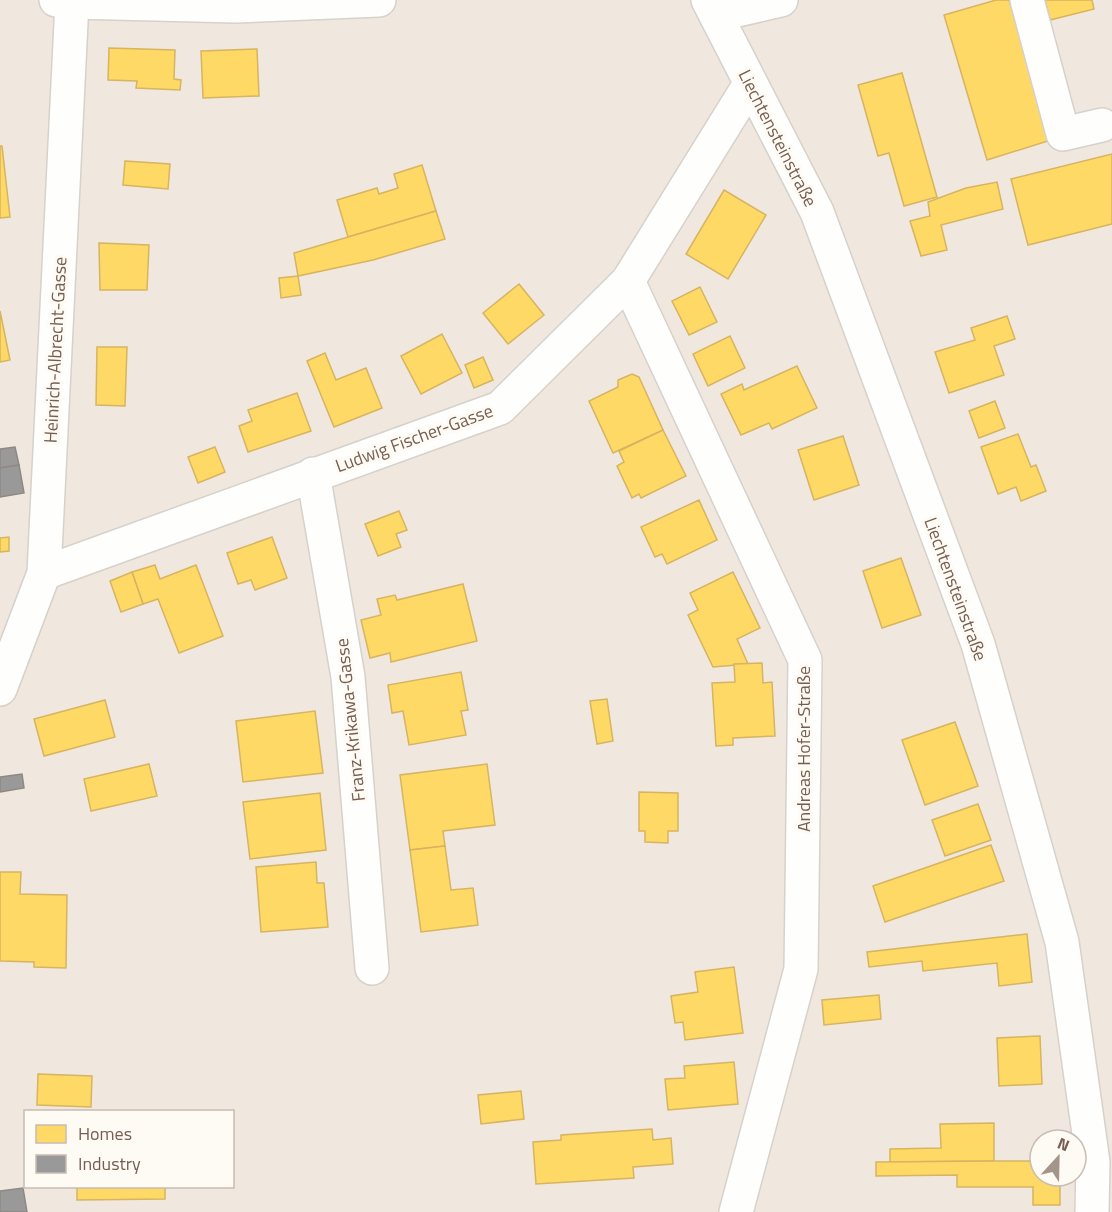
<svg xmlns="http://www.w3.org/2000/svg" width="1112" height="1212" font-family="'Titillium Web',sans-serif">
<style>
.residential{fill:#f0e8df;fill-rule:evenodd}
.homes{fill:#ffd966;stroke:#d6b460;stroke-width:1.5}
.industry{fill:#999;stroke:#8e8883;stroke-width:1.5}
.lines{fill:none;stroke-linecap:round;stroke-linejoin:round}
.minor-casing{stroke:#d6d1cb;stroke-width:36}
.minor{stroke:#fefefd;stroke-width:33}
.labels{text-anchor:middle;dominant-baseline:central;stroke-width:6;stroke-linejoin:round;paint-order:stroke}
.street-label{font-size:18px;fill:#765f51;stroke:#fefaf4}
</style>
<rect width="100%" height="100%" fill="#f8f5f0"/>
<!-- residential -->
<path class="residential" d="M0,0h1112v1212h-1112zM26,1112h206v74h-206zM1040,1140h36v36h-36z"/>
<!-- homes -->
<g class="homes">
<path d="M996,0h13l42,140 -64,20 -43,-145z"/>
<path d="M1045,0h47l2,9 -44,11z"/>
<path d="M109,48l66,2 -1,29 7,1 -1,10 -44,-2 1,-7 -29,-1z"/>
<path d="M257,49l2,47 -56,2 -2,-47z"/>
<path d="M902,73l35,124 -33,9 -15,-53 -11,3 -20,-71z"/>
<path d="M0,146h2l8,71 -10,1z"/>
<path d="M1112,154v70l-84,21 -17,-66z"/>
<path d="M125,161l45,3 -2,25 -45,-4z"/>
<path d="M422,165l14,46 -88,26 -11,-37 40,-12 2,6 19,-6 -4,-14z"/>
<path d="M997,182l6,27 -62,16 6,25 -26,6 -11,-35 20,-5 -2,-14 38,-14z"/>
<path d="M724,190l42,25 -38,64 -42,-25z"/>
<path d="M436,211l9,28 -72,21 -75,16 -4,-23z"/>
<path d="M99,243l50,2 -2,45h-47z"/>
<path d="M298,276l3,19 -20,3 -2,-20z"/>
<path d="M519,284l25,31 -36,29 -25,-31z"/>
<path d="M700,287l17,35 -28,13 -17,-34z"/>
<path d="M0,311l10,49 -10,2z"/>
<path d="M1007,316l8,23 -21,7 10,29 -55,18 -14,-41 40,-12 -4,-12z"/>
<path d="M442,334l20,39 -41,21 -20,-38z"/>
<path d="M730,336l15,32 -37,18 -15,-32z"/>
<path d="M97,347h30l-2,59 -29,-1z"/>
<path d="M325,353l11,27 30,-12 16,40 -48,19 -27,-66z"/>
<path d="M483,357l10,23 -19,8 -9,-23z"/>
<path d="M797,366l20,42 -45,21 -3,-6 -28,12 -20,-41 21,-10 2,6z"/>
<path d="M632,374l7,3 24,53 -50,23 -24,-52 29,-14v-7z"/>
<path d="M297,393l14,38 -63,21 -9,-26 13,-5 -4,-11z"/>
<path d="M995,401l10,27 -26,10 -10,-27z"/>
<path d="M663,430l23,46 -45,22 -2,-4 -7,4 -15,-32 7,-4 -5,-11z"/>
<path d="M1018,434l13,33 5,-2 10,26 -25,10 -5,-14 -18,7 -17,-47z"/>
<path d="M843,436l16,49 -45,15 -16,-50z"/>
<path d="M215,447l10,25 -27,11 -10,-26z"/>
<path d="M699,500l18,40 -50,24 -5,-10 -7,3 -14,-30z"/>
<path d="M399,511l8,19 -11,4 5,13 -23,9 -13,-32z"/>
<path d="M9,537v14l-9,1v-14z"/>
<path d="M272,537l15,41 -32,12 -4,-10 -13,4 -11,-31z"/>
<path d="M901,558l20,57 -39,13 -19,-57z"/>
<path d="M155,565l5,14 36,-14 27,71 -44,17 -21,-54 -15,5 -11,-32z"/>
<path d="M132,572l11,32 -22,8 -11,-31z"/>
<path d="M733,572l27,56 -23,11 11,25 -35,3 -25,-52 10,-5 -8,-17z"/>
<path d="M463,584l14,57 -86,21 -1,-9 -20,5 -9,-38 20,-5 -4,-16 18,-4 2,5z"/>
<path d="M762,663l1,20 9,-1 3,54 -42,2v7l-17,1 -4,-63 23,-1 -1,-18z"/>
<path d="M461,672l7,38 -7,1 5,24 -57,10 -6,-34 -11,2 -4,-28z"/>
<path d="M607,699l6,42 -16,3 -7,-43z"/>
<path d="M105,700l10,37 -71,19 -10,-37z"/>
<path d="M315,711l8,62 -80,9 -7,-61z"/>
<path d="M955,722l23,64 -53,19 -23,-65z"/>
<path d="M149,764l8,32 -66,15 -7,-32z"/>
<path d="M487,764l8,61 -52,6 2,15 -35,4 -10,-75z"/>
<path d="M639,792l39,1v38h-10v12l-23,-1v-11h-6z"/>
<path d="M320,793l6,57 -76,9 -7,-57z"/>
<path d="M978,804l13,36 -46,16 -13,-36z"/>
<path d="M991,845l13,36 -119,41 -12,-36z"/>
<path d="M445,846l6,44 22,-2 5,37 -57,7 -11,-82z"/>
<path d="M316,862l1,21h7l4,44 -67,5 -5,-65z"/>
<path d="M0,872h21l-1,22 47,1 -1,73 -32,-1v-5l-34,-1z"/>
<path d="M1027,934l5,48 -33,4 -2,-23 -74,8 -1,-10 -53,6 -2,-15z"/>
<path d="M734,967l9,66 -58,7 -2,-18 -8,1 -4,-27 27,-4 -3,-20z"/>
<path d="M879,995l2,24 -57,6 -2,-25z"/>
<path d="M1040,1036l2,48 -43,2 -2,-48z"/>
<path d="M734,1062l4,42 -70,6 -3,-31 20,-1 -1,-12z"/>
<path d="M38,1074l54,2 -1,31 -54,-2z"/>
<path d="M521,1091l3,28 -43,5 -3,-29z"/>
<path d="M994,1123v38l-104,1v-13l51,-1 -1,-24z"/>
<path d="M652,1129l1,11 18,-2 2,26 -40,3 1,11 -98,6 -3,-42 28,-2v-5z"/>
<path d="M994,1161h46v15h20v29h-27v-18h-76v-12l-81,1v-14z"/>
<path d="M77,1186h88v13l-88,1z"/>
</g>
<!-- industry -->
<g class="industry">
<path d="M15,447l4,18 -19,3v-19z"/>
<path d="M19,465l5,28 -24,4v-29z"/>
<path d="M22,774l2,14 -24,4v-15z"/>
<path d="M23,1188l4,24h-27v-21z"/>
</g>
<g class="lines">
<!-- minor casing -->
<g class="minor-casing">
<g id="minor">
<path d="M56,0l16,2 164,4 143,-6"/>
<path d="M708,0l109,212 161,432 84,298 31,220 -1,50"/>
<path d="M1027,0l36,134 39,-9"/>
<path d="M716,15l65,-15"/>
<path d="M628,281l177,379 -4,309 -65,243"/>
<path d="M313,474l35,203 24,291"/>
<path d="M44,573l456,-165 128,-127 122,-197"/>
<path d="M0,689l44,-116 28,-571"/>
</g>
</g>
<!-- minor -->
<use href="#minor" class="minor"/>
</g>
<g class="labels">
<!-- street labels -->
<g class="street-label">
<text transform="translate(778 138) rotate(63)">Liechtensteinstraße</text>
<text transform="translate(55 350) rotate(-87)">Heinrich-Albrecht-Gasse</text>
<text transform="translate(414 438) rotate(-20)">Ludwig Fischer-Gasse</text>
<text transform="translate(956 589) rotate(70)">Liechtensteinstraße</text>
<text transform="translate(350 720) rotate(-96)">Franz-Krikawa-Gasse</text>
<text transform="translate(803 749) rotate(-90)">Andreas Hofer-Straße</text>
</g>
</g>
<!-- legend -->
<rect x="24" y="1110" width="210" height="78" fill="#fefaf4" stroke="#c8bcb3" stroke-width="1.5"/>
<rect x="36" y="1125" width="30" height="18" fill="#ffd966" stroke="#c8bcb3" stroke-width="1.5"/>
<text x="78" y="1140" font-size="18" fill="#765f51">Homes</text>
<rect x="36" y="1155" width="30" height="18" fill="#999999" stroke="#c8bcb3" stroke-width="1.5"/>
<text x="78" y="1170" font-size="18" fill="#765f51">Industry</text>
<!-- north arrow -->
<g transform="translate(1058 1158) rotate(22)"><circle r="28" fill="#fefaf4" stroke="#c8bcb3" stroke-width="1.5"/>
<path d="M0-4.5L10 22L0 15L-10 22Z" fill="#a49489"/>
<text y="-9" font-size="16" font-weight="bold" text-anchor="middle" fill="#765f51">N</text>
</g>
</svg>
